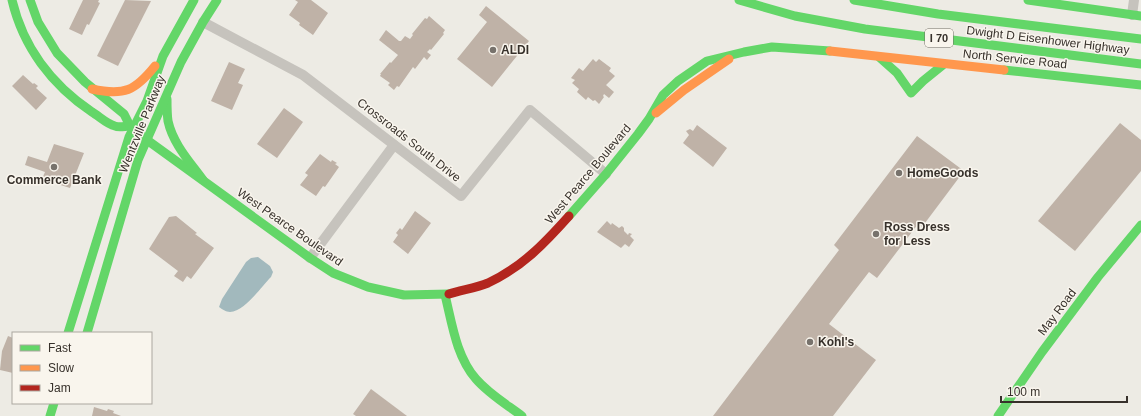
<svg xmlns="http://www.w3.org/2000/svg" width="1141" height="416" font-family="Helvetica,sans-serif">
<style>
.water{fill:#a2b9bd}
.building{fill:#bfb2a7}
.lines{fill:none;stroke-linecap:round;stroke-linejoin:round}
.street{stroke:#c6c3bd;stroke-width:10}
.fast{stroke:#63d668;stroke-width:9}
.slow{stroke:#ff974d;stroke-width:9}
.jam{stroke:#b3261e;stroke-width:9}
.poi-dot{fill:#77726c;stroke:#f9f5ed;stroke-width:1.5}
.labels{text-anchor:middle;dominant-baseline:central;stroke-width:3;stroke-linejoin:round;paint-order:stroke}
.shield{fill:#f9f5ed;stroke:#716c65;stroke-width:1}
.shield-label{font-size:11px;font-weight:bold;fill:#37312b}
.street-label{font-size:12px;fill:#37312b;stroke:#f9f5ed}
.poi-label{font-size:12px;font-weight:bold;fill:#37312b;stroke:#f9f5ed;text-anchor:start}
</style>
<rect width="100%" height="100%" fill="#edebe4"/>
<!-- water -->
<path class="water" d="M258,257l12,9 3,6 -2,5c-10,10 -26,34 -41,35 -4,0 -8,-3 -11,-5l3,-8 24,-37 5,-4z"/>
<!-- building -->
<g class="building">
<path d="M83,0h16l-1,2 2,1 -11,22 -2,-1 -5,11 -13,-6z"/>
<path d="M125,0l26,1 -33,65 -21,-10z"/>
<path d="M295,0h16l17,13 -15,22 -14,-10 1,-2 -11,-8 9,-13z"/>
<path d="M486,6l43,35 -37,46 -35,-28 30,-37 -8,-7z"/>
<path d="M429,16l16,14 -2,3 1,1 -13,16 -1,-1 -3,3 4,3 -4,5 -3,-3 -9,12 -2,-2 -14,20 -2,-1 -3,4 -6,-5 2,-2 -10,-7 1,-2h-1l10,-12 1,1 7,-8 -19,-15 7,-10 13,11h2l4,-5 5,3 3,-4 -1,-1 13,-16 2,1z"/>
<path d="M593,59l3,3 3,-3 12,9 -2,3 6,5 -9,9 8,7 -5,6 -5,-4 -1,2 1,1 -5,7 -4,-4 -2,1 -5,-4 -2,3 -9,-8 2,-3 -7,-6 3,-3 -4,-2 8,-10 4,3z"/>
<path d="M229,62l16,7 -7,14 5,2 -11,25 -21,-9z"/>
<path d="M23,75l10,9 1,-1 4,3 -2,2 11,10 -11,12 -24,-24z"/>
<path d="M284,108l19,14 -26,36 -20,-14z"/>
<path d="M1120,123l21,17v31l-66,80 -37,-30z"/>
<path d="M697,125l30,23 -14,19 -30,-24 6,-8 -3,-4 4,-2 3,2z"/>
<path d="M917,136l47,35 -42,56 -4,-3 -41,54 -8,-6 -40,52 47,36 -43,56h-120l126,-166 -5,-5z"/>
<path d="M54,144l30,9 -14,35 -28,-9 3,-7 -20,-7 3,-9 19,6z"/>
<path d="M320,154l11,8 1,-2 5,3 -2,1 4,3 -14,20 -2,-1 -7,10 -16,-11 8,-10 -3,-2z"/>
<path d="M415,211l16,12 -23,31 -15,-12 5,-7 -2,-2 4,-5 2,2z"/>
<path d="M176,216l21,17 -2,1 19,14 -23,31 -4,-3 -4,6 -9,-6 4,-5 -29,-22 20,-32z"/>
<path d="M607,221l4,4 1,-2 7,5 3,-2 2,2v3l4,4 1,-2 3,1 -2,2 4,4 -5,7 -4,-3 -4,4 -24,-16z"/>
<path d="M8,336l5,2v35l-13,-3 2,-19z"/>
<path d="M371,389l36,27h-51l-3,-2z"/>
<path d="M94,407l13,4 1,-2 6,2 -1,2 8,3h-29z"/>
</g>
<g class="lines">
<!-- street -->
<g class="street">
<path d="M1132,15l2,-15"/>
<path d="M203,22l100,53 158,121 69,-86 76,64"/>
<path d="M310,258l84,-113"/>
</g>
<!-- fast -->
<g class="fast">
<path d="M12,0c11,47 40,85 80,112 7,4 15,12 23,14 4,2 10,0 15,0"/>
<path d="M30,0l8,22 19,31 28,29 39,32 6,12 17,14 163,118 23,15 35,14 36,8 45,-1"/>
<path d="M739,0l56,16 70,13 276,35"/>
<path d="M854,0l84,14 203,25"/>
<path d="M1028,0l113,16"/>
<path d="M879,57l18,16 14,20 12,-12 21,-17"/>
<path d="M1004,70l137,15"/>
<path d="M167,99c0,7 0,15 1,22 5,23 22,41 35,59"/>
<path d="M569,216l37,-42 32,-40 11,-15 14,-24 15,-14 29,-20 37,-9 28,-5 58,4"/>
<path d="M445,295c7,28 11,61 31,84 13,15 30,25 46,37"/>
<path d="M68,333l61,-196 18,-36 16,-45 31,-56"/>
<path d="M87,333l51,-173 43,-98 22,-40 14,-22"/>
<path d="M50,416l4,-13"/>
<path d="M998,416l44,-64 56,-75 43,-52"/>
</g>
<!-- slow -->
<g class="slow">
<path d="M830,51l174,19"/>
<path d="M92,89c32,7 43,2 63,-23"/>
<path d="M656,113l28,-23 45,-31"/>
</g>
<!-- jam -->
<path class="jam" d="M449,294c12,-4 27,-6 39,-11 34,-16 56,-39 81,-67"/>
</g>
<!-- markers -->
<g class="poi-dot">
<circle cx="493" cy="50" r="4"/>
<circle cx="54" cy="167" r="4"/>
<circle cx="899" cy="173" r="4"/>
<circle cx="876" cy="234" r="4"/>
<circle cx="810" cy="342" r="4"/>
</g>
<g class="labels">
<!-- shield labels -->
<rect class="shield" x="925" y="29" width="28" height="18" rx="3"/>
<g class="shield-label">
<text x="939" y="38">I 70</text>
</g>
<!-- street labels -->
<g class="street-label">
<text transform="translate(1048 40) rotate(7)">Dwight D Eisenhower Highway</text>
<text transform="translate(1015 59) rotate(6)">North Service Road</text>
<text transform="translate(142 124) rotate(-68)">Wentzville Parkway</text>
<text transform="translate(409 140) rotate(38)">Crossroads South Drive</text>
<text transform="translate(588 174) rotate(-50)">West Pearce Boulevard</text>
<text transform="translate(290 227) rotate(35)">West Pearce Boulevard</text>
<text transform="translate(1057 312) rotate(-53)">May Road</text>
</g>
<!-- poi labels -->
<g class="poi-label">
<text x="501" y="50">ALDI</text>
<text x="907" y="173">HomeGoods</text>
<text x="54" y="180" text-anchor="middle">Commerce Bank</text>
<text x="884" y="227">Ross Dress<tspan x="884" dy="14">for Less</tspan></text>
<text x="818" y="342">Kohl's</text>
</g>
</g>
<!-- legend -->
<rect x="12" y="332" width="140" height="72" fill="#f9f5ed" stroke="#aba79f"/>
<rect x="20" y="345" width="20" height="6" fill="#63d668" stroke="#aba79f"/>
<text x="48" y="352" font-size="12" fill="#37312b">Fast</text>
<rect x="20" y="365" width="20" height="6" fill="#ff974d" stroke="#aba79f"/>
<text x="48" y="372" font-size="12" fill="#37312b">Slow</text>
<rect x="20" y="385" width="20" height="6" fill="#b3261e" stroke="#aba79f"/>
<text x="48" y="392" font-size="12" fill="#37312b">Jam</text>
<!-- scale -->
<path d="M1001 396v6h126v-6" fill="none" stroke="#37312b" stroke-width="2"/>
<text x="1007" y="396" font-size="12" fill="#37312b" stroke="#f9f5ed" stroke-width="3" paint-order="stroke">100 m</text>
</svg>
